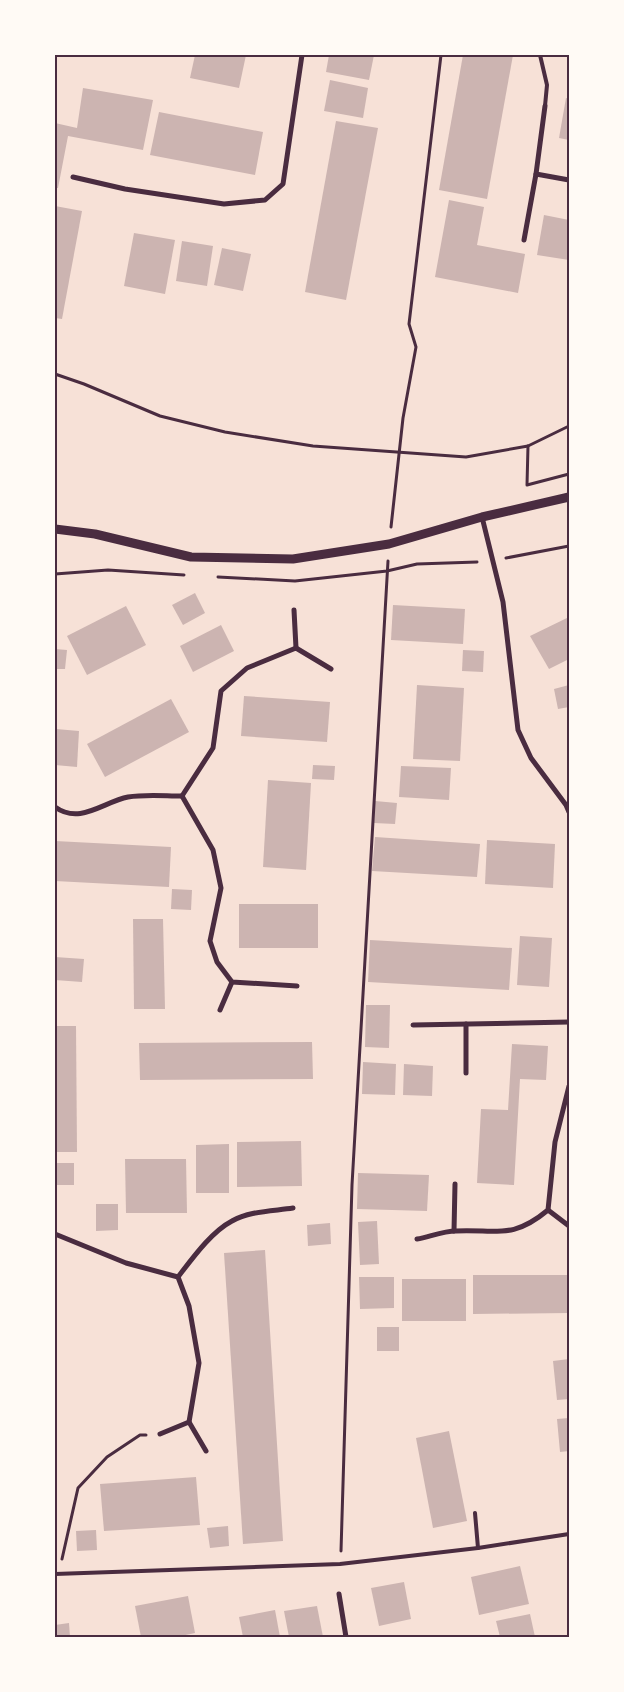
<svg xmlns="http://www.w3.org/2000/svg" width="624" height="1692" font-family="'Libre Baskerville',serif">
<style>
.building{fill:#ccb4b1}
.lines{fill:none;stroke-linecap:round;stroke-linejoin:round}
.path{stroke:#4a2c40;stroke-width:3}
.service{stroke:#4a2c40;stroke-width:4}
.minor{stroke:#4a2c40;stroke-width:5}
.tertiary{stroke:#4a2c40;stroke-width:9}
.neatline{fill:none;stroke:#4a2c40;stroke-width:2}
</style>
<rect width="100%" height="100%" fill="#f7e1d7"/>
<!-- building -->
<g class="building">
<path d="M195,55h51l-7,33 -49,-10z"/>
<path d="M329,55h45l-5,25 -43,-8z"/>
<path d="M463,55h50l-26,144 -48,-9z"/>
<path d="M330,80l38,8 -5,30 -39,-7z"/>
<path d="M83,88l70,12 -10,50 -75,-14 -10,52h-3v-65l22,5z"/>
<path d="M566,98l3,1v41l-10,-2z"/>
<path d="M159,112l104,20 -8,43 -105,-20z"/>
<path d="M336,121l42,7 -32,172 -41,-8z"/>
<path d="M449,200l35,7 -7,38 48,9 -7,39 -83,-16z"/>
<path d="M55,206l27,5 -20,108 -7,-1z"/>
<path d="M544,215l25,5v40l-32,-5z"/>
<path d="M134,233l41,7 -10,54 -41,-8z"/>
<path d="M182,241l31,5 -6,40 -31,-5z"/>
<path d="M222,248l29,6 -8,37 -29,-6z"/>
<path d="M195,593l10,20 -22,12 -11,-20z"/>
<path d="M393,605l72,4 -2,35 -72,-4z"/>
<path d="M126,606l20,39 -59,30 -20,-39z"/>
<path d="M569,617v42l-20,10 -19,-33z"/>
<path d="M221,625l13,26 -41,21 -13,-26z"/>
<path d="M55,649l12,1 -2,19h-10z"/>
<path d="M463,650l21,1 -1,21 -21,-1z"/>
<path d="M417,685l47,3 -4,73 -47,-2z"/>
<path d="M569,685v22l-11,2 -4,-20z"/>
<path d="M244,696l86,6 -3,40 -86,-6z"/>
<path d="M171,699l18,33 -84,45 -18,-33z"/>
<path d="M56,729l23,2 -2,36 -22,-2z"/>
<path d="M313,765l22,1 -1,14 -22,-1z"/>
<path d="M401,766l50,2 -2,32 -50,-3z"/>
<path d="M268,780l43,3 -5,87 -43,-3z"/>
<path d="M375,801l22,2 -2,21 -21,-1z"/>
<path d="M375,837l105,7 -3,33 -105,-6z"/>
<path d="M487,840l68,4 -2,44 -68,-4z"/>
<path d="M55,841l116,6 -2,40 -114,-6z"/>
<path d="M172,889l20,1 -1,20 -20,-1z"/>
<rect x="239" y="904" width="79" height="44"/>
<path d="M133,919h30l2,90h-31z"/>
<path d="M520,936l32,2 -3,49 -32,-2z"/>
<path d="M370,940l142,8 -3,42 -141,-8z"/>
<path d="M55,957l29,2 -2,23 -27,-2z"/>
<path d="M366,1005h24l-1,43 -24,-1z"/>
<path d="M55,1026h21l1,126h-22z"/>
<path d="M312,1042l1,37 -173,1 -1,-37z"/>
<path d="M512,1044l36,2 -2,34 -26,-1 -6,106 -37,-2 4,-74 27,1z"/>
<path d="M363,1062l33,2 -1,31 -33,-1z"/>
<path d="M404,1064l29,2 -1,30 -29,-1z"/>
<path d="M301,1141l1,45 -65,1v-45z"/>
<path d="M229,1144v49h-33v-48z"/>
<path d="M125,1159h61l1,54h-61z"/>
<rect x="55" y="1163" width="19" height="22"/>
<path d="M358,1173l71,2 -2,36 -70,-2z"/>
<path d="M96,1204h22v26l-22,1z"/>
<path d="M377,1221l2,43 -19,1 -2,-43z"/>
<path d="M330,1223l1,21 -23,2 -1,-21z"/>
<path d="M265,1250l18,291 -40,3 -19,-291z"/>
<path d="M473,1275h96v38l-96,1z"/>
<path d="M359,1277h35v31l-34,1z"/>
<rect x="402" y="1279" width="64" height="42"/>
<rect x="377" y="1327" width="22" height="24"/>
<path d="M569,1359v40l-12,1 -4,-39z"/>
<path d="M569,1418v33l-9,1 -3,-33z"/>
<path d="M449,1431l18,90 -34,7 -17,-90z"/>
<path d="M196,1477l4,48 -96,6 -4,-47z"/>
<path d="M228,1526l1,20 -19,2 -3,-20z"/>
<path d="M96,1530l1,20 -20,1 -1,-20z"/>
<path d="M520,1566l9,38 -50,11 -8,-38z"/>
<path d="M404,1582l7,37 -32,7 -8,-38z"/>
<path d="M188,1596l7,37 -19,4h-35l-6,-31z"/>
<path d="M317,1606l6,31h-34l-5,-26z"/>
<path d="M275,1610l5,27h-37l-4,-20z"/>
<path d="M530,1614l5,23h-35l-4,-16z"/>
<path d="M69,1623l1,14h-15v-12z"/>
</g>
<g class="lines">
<!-- path -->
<g class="path">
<path d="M55,374l29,10 76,32 65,16 88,14 153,11 62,-11 41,-20"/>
<path d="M528,446l-1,39 42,-11"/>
<path d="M391,527l12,-109 13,-71 -7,-23 32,-269"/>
<path d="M506,558l63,-12"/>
<path d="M55,574l53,-4 76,5"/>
<path d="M218,577l77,4 92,-10 30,-7 60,-2"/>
<path d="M341,1551l11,-366 36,-624"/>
<path d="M62,1559l16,-71 29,-31 33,-22h6"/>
</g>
<!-- service -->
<g class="service">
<path d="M540,55l7,30 -2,21"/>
<path d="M475,1513l3,35"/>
<path d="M55,1574l285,-10 138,-16 91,-14"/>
</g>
<!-- minor -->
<g class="minor">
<path d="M536,174l9,-68"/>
<path d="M73,177l52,12 99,15 41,-4 18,-16 19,-129"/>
<path d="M524,240l12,-66 33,6"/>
<path d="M482,517l21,85 15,128 13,28 35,47 3,7"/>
<path d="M294,610l2,38"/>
<path d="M182,796l31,54 8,38 -11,53 7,21 15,20 65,4"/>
<path d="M182,796l31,-48 8,-57 26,-23 49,-20 35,21"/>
<path d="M55,807c25,18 48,-5 73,-10 17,-3 37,-1 54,-1"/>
<path d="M220,1010l12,-28"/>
<path d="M466,1024v49"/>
<path d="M413,1025l156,-3"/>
<path d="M548,1210l21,16"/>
<path d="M454,1231l1,-47"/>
<path d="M55,1234l71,29 52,14 11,29 10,57 -10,59 -29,12"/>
<path d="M417,1239c12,-2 26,-8 39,-8 41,-2 56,9 92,-21l7,-68 14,-56"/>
<path d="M178,1277c14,-18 33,-45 54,-56 17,-10 42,-10 61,-13"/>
<path d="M189,1422l17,29"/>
<path d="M339,1594l7,43"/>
</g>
<!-- tertiary -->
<path class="tertiary" d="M55,529l40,5 96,23 102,2 96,-15 93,-27 87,-20"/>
</g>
<!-- border -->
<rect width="624" height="1692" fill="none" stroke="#fffaf5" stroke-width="112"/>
<rect x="56" y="56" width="512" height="1580" class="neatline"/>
</svg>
